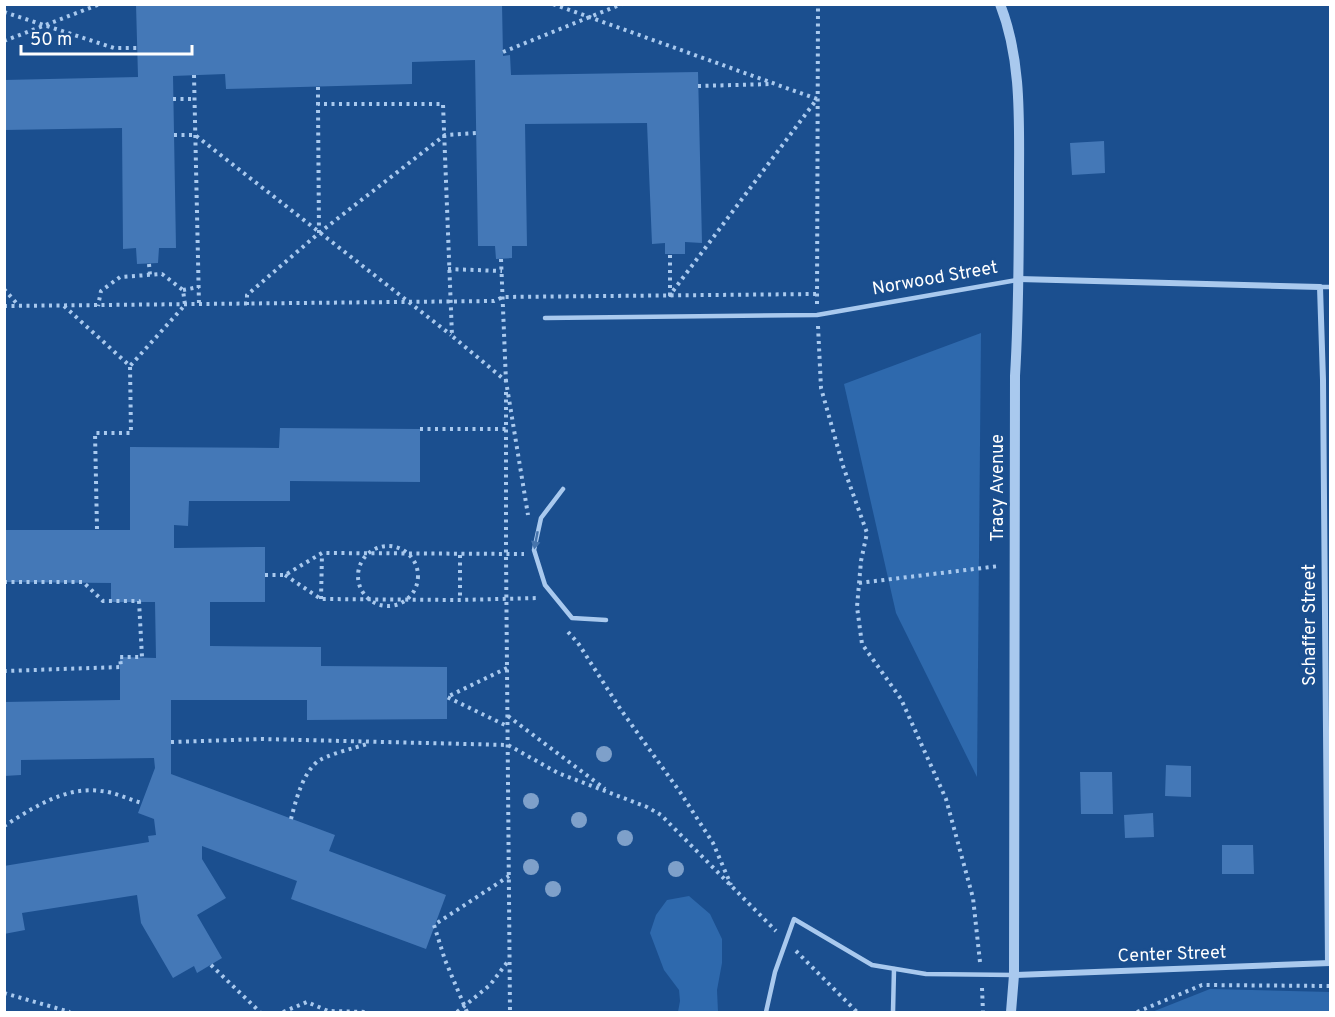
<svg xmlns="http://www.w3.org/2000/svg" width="1335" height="1017" font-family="Overpass,sans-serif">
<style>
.green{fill:#2e69ad}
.building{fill:#4478b7}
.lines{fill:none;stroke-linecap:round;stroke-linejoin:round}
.path{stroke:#a9c9ee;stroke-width:4;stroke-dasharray:3 4.5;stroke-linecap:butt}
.service{stroke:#a9c9ee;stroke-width:4.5}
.minor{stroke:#a9c9ee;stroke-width:6}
.tertiary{stroke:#a9c9ee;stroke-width:10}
.tree{fill:#7ea0ca}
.oneway{fill:#4674ac}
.labels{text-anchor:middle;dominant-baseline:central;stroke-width:5;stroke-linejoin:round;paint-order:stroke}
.street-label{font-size:18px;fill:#fff;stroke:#1b4f8f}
</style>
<rect width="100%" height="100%" fill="#1b4f8f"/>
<!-- green -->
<g class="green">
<path d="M981,333l-4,444 -81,-164 -52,-229z"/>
<path d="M689,896l21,18 12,25v24l-5,27 1,22h-40l2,-11 -1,-11 -15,-20 -14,-37 6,-18 11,-15z"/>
<path d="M1210,989l120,3v20h-178z"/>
</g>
<!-- building -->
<g class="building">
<path d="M136,4h366l1,52 7,-1 1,20 187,-3 4,171 -17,-1v12h-20v-11l-13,1 -5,-121 -122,1 2,122h-15v12l-16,1 -1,-13h-17l-3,-186 -63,2v22l-186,5 -1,-15 -52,2 3,172h-17l-1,15 -21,1 -1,-16 -13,1 -1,-121 -118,2v-50l134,-3z"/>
<path d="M1104,141l1,32 -33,2 -2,-32z"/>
<path d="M280,428l140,1v53l-130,-1v20h-101l-1,25 -14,-1v23l91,-1v55h-55v44l111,1v19l126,1v52l-140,1v-20h-136v74l164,61 -6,16 117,44 -20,54 -135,-50 6,-18 -95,-35v13l24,39 -29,17 25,43 -25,15 -3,-7 -21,12 -32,-55 -4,-28 -115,18 3,17 -21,4v-68l145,-24 -1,-6 8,-1 -2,-16 -16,-6 17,-45 -1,-10 -133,2v15l-17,1v-74l116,-2v-43l36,1 -1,-56h-44v-19l-107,-1v-52h126v-83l149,1z"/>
<path d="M1166,765l25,1v31l-26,-1z"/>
<path d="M1080,772h32l1,42h-32z"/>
<path d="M1153,813l1,24 -29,1 -1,-23z"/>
<path d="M1222,845h31l1,29h-32z"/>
</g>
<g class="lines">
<!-- path -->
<g class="path">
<path d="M553,4l264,95 -147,196v-41"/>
<path d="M4,12l110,36h23"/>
<path d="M4,41l96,-37"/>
<path d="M503,52l119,-48"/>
<path d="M194,75l5,230"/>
<path d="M698,86l75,-2"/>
<path d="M318,87v17"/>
<path d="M173,99h21"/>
<path d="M174,135h21l256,200"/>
<path d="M319,233l-1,-129h125l9,232 54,45 22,134"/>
<path d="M501,259l5,123"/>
<path d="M149,264l1,11"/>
<path d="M448,269l54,2"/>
<path d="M4,289l15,17"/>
<path d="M183,290l16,-3"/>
<path d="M817,304l1,-300"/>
<path d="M247,305v-10l72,-62 126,-98 31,-2"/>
<path d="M4,306l490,-5 9,-4 313,-3"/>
<path d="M64,306l66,60 55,-61 -2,-15 -21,-16 -42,3 -19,14 -3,15"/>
<path d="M818,326l3,62 22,78 24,67 -6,28 -4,46 5,37 39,55 45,100 27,99 7,64"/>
<path d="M506,392v162l4,458"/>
<path d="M420,429h86"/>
<path d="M97,529l-2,-96h36l-1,-67"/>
<circle cx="388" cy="576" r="30"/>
<path d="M460,555v45"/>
<path d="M265,575h20l37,-22 202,1"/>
<path d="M285,575l36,24 138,1 79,-2"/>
<path d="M4,582h79l20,19h36l3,56h-22l1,10 -117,4"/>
<path d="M859,583l140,-17"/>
<path d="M321,599l1,-45"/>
<path d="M568,632l10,11 43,67 59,82 33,51 18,42"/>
<path d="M507,668l-60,29 60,29"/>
<path d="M508,716l97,73"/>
<path d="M171,742l91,-3 246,6 50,28 89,34 14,8 115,116"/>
<path d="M291,819c5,-19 11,-44 26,-57 8,-7 38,-14 50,-18"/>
<path d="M4,826c29,-18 61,-40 97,-35 13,1 27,8 41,12"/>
<path d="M796,951l61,61"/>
<path d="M211,965l49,47"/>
<path d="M982,988l1,24"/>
<path d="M4,993l66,19"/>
<path d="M283,1012l24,-10 21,9 40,1"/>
<path d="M457,1012l33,-27 19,-25"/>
<path d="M467,1012l-22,-52 -11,-35 75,-49"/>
<path d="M1137,1012l65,-27 128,1"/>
</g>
<!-- service -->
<g class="service">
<path d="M1320,287h10"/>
<path d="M545,318l272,-3 200,-35"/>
<path d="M563,489l-22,29 -7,32 11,35 27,33 34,2"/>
<path d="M766,1012l9,-40 19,-53 78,46 54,9 88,1"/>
<path d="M893,1012l1,-43"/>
</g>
<!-- minor -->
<g class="minor">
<path d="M1019,279l301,8 3,93 5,583"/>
<path d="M1014,975l316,-12"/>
</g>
<!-- tertiary -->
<path class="tertiary" d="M1000,4c22,56 19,118 19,176 0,66 0,131 -4,196l-1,599 -3,37"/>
</g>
<!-- trees -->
<g class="tree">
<circle cx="604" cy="754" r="8"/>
<circle cx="531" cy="801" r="8"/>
<circle cx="579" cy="820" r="8"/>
<circle cx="625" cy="838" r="8"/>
<circle cx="531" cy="867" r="8"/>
<circle cx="676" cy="869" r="8"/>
<circle cx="553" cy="889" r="8"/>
</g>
<!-- one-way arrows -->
<defs><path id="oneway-solid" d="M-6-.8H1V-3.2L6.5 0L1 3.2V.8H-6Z" transform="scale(1.5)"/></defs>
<use class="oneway" href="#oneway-solid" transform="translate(536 540) rotate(101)"/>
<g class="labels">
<!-- street labels -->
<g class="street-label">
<text transform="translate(935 279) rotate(-10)">Norwood Street</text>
<text transform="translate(998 488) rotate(-90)">Tracy Avenue</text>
<text transform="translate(1310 625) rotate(-90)">Schaffer Street</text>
<text transform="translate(1172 955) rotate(-2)">Center Street</text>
</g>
</g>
<!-- border -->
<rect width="1335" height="1017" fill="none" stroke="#ffffff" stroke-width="12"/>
<!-- scale -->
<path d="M21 45v9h171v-9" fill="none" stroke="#ffffff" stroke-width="3"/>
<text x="30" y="45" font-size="18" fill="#ffffff" stroke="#1b4f8f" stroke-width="4.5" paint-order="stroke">50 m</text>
</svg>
